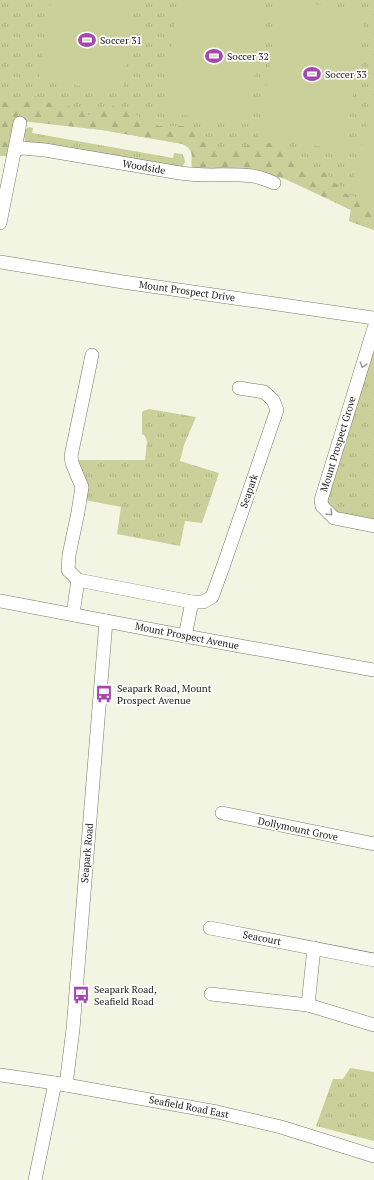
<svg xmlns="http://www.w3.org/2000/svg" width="374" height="1180" font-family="'PT Serif',serif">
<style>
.grass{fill:url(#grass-tufts)}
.forest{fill:url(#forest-firs)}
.pitch{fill:#cad09a}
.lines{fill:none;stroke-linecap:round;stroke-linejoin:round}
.minor-casing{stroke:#777969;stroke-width:14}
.minor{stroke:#fff;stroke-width:13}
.oneway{stroke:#9c9c99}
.labels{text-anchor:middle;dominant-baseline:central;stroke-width:3.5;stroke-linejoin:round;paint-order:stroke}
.poi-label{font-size:10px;fill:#22231d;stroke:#fff;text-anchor:start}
.street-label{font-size:10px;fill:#22231d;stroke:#fff}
</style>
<defs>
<pattern id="grass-tufts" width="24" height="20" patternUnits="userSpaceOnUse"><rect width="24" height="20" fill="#cad09a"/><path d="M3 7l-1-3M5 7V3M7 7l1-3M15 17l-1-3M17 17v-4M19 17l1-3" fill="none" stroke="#adb284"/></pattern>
<pattern id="forest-firs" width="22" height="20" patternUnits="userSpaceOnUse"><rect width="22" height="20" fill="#cad09a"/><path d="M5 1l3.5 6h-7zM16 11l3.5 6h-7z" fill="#adb284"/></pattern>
</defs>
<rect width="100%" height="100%" fill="#f2f5e2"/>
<!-- grass -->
<g class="grass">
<path d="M0,0h374v230l-25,-9 2,-11c-26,-12 -53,-28 -80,-36 -23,-7 -55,-5 -79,-7 0,-11 2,-17 -9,-23l-81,-14 -85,-10 -11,36h-6z"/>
<path d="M29,127l4,1 -1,5 141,25 1,-5 8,1 2,3 1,5 -3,5 -6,1 -150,-26 -1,-2c-2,-5 -2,-11 4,-13z"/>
<path d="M374,346v177l-39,-7 -9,-16z"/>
<path d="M149,409l47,8 -12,28 -4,16 39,12 -17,50 -17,-2 -5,25 -63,-12 4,-27 -36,-7 -8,-40h68l2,-18 -2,-6 -3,-2v-21l1,-2z"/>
<path d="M350,1068l24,4v69l-58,-15 17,-47h10z"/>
</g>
<!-- forest -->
<g class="forest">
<path d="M30,95c7,1 9,2 10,9l19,-3 13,7 9,1 7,6 12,-6 11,-3 12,3 36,17h30l14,9 9,14 17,2 16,-5 27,-3 16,5 23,21 7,1 8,3 7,9 8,5 2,6 31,10v27l-25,-9 2,-11 -66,-31 -16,-5 -16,-3 -60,-1c-5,-12 5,-17 -10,-26l-81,-14 -80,-9 1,-15 4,-10z"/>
<path d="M9,101c3,2 7,5 8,9 3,11 -5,32 -8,43l-3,3h-6v-52l1,-2z"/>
</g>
<!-- pitch -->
<g class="pitch">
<path d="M51,0h84l-13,92 -83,-12z"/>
<path d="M178,0h87l-17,124 -85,-12z"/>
<path d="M280,0h9l77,12 -22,138 -86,-13z"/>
<path d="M374,100v99l-25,-6z"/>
</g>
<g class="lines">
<!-- minor casing -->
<g class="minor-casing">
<g id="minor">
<path d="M15,150l7,-2 23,2 135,23c24,4 48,0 73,3 7,1 14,4 21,7"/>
<path d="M0,223l20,-100"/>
<path d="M0,262l123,20 251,36"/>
<path d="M374,328l-53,172 1,6 12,12 40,8"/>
<path d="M92,355l-21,101 1,7 10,24 -4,25 -9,43 -1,15 10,10 114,22h11l9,-5 12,-33 53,-154 -4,-10 -9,-8 -25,-4"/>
<path d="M0,601l185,35 189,34"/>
<path d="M74,607l4,-27"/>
<path d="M185,636l7,-34"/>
<path d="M222,813l152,31"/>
<path d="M210,928l164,32"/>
<path d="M211,994l97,11 66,20"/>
<path d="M308,1005l6,-57"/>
<path d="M0,1075l55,8 162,29 64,15 93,29"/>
<path d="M66,1085l7,-56 33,-408"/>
<path d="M35,1180l20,-97"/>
</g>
</g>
<!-- minor -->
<use href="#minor" class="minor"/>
</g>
<!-- one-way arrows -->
<defs><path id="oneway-chevron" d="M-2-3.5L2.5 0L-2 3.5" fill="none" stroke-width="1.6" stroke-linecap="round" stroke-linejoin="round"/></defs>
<g class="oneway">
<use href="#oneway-chevron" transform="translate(363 365) rotate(107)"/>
<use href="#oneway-chevron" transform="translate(330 513) rotate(44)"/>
</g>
<!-- icons -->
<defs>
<g id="stadium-bare" transform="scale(1.38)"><path d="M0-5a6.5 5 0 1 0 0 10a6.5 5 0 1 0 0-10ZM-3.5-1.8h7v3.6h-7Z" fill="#a547b1" stroke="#fff" stroke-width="2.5" paint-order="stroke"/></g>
<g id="bus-bare" transform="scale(1.38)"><path d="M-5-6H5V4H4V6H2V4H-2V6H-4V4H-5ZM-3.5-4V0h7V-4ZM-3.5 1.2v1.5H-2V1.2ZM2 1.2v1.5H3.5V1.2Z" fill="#a547b1" stroke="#fff" stroke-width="2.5" paint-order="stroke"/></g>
</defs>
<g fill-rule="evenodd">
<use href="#stadium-bare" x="87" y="40"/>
<use href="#stadium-bare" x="214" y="56"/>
<use href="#stadium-bare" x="312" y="74"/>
<use href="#bus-bare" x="104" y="694"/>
<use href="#bus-bare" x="81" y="995"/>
</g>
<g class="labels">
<!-- poi labels -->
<g class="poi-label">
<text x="100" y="40">Soccer 31</text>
<text x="227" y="56">Soccer 32</text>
<text x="325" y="74">Soccer 33</text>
<text x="117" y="688">Seapark Road, Mount<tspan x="117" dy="12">Prospect Avenue</tspan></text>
<text x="94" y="989">Seapark Road,<tspan x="94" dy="12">Seafield Road</tspan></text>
</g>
<!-- street labels -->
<g class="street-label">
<text transform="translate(144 167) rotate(10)">Woodside</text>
<text transform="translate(187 291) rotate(8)">Mount Prospect Drive</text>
<text transform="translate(338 444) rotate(-73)">Mount Prospect Grove</text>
<text transform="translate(249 491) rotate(-71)">Seapark</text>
<text transform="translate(187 636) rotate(11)">Mount Prospect Avenue</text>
<text transform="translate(298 829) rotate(12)">Dollymount Grove</text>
<text transform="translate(87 853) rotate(-85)">Seapark Road</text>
<text transform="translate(262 938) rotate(11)">Seacourt</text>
<text transform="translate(189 1107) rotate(11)">Seafield Road East</text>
</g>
</g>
</svg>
